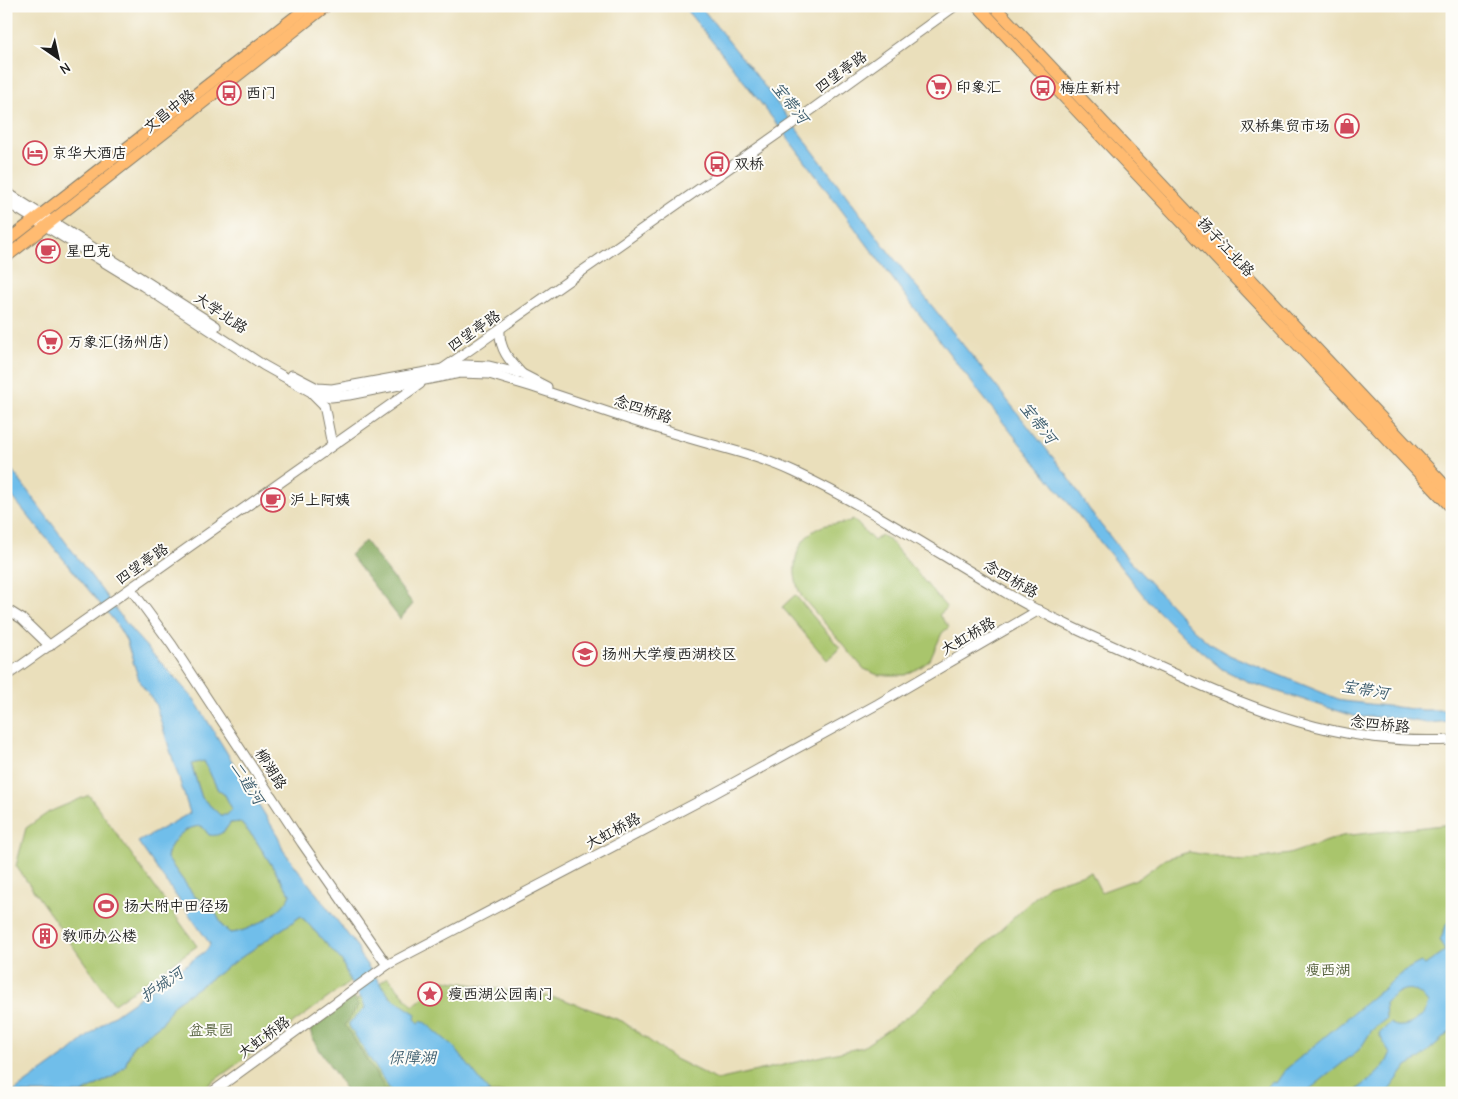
<svg xmlns="http://www.w3.org/2000/svg" width="1458" height="1099" font-family="'Comic Neue','LXGW WenKai TC',sans-serif">
<style>
.green{fill:#a9c56c;stroke:#627044}
.forest{fill:#86aa60;stroke:#51633e}
.water{fill:#6fbeea;stroke:#466d83;fill-rule:evenodd}
.lines{fill:none;stroke-linecap:round;stroke-linejoin:round}
.minor-casing{stroke:#837e6c;stroke-width:11}
.major-casing{stroke:#837e6c;stroke-width:13}
.minor{stroke:#fff;stroke-width:9}
.major{stroke:#ffbb71;stroke-width:11}
.labels{text-anchor:middle;dominant-baseline:central;stroke-width:4;stroke-linejoin:round;paint-order:stroke}
.street-label{font-size:15px;fill:#1c1c1c;stroke:#fdfcf7}
.poi-label{font-size:15px;fill:#1c1c1c;stroke:#fdfcf7;text-anchor:start}
.park-label{font-size:15px;fill:#54603c;stroke:#fdfcf7}
.water-label{font-size:16px;font-style:italic;fill:#3d5d6e;stroke:#fdfcf7}
</style>
<rect width="100%" height="100%" fill="#fdfcf7"/>
<filter id="ink" filterUnits="userSpaceOnUse"><feTurbulence type="fractalNoise" baseFrequency=".02" numOctaves="2"/><feDisplacementMap in="SourceGraphic" scale="10" xChannelSelector="R" yChannelSelector="G"/><feConvolveMatrix kernelMatrix="1 2 1 2 8 2 1 2 1" color-interpolation-filters="sRGB"/></filter>
<filter id="wash" filterUnits="userSpaceOnUse"><feTurbulence type="fractalNoise" baseFrequency=".0096" numOctaves="4" result="noise"/><feDisplacementMap in="SourceGraphic" scale="20" xChannelSelector="R" yChannelSelector="G"/><feGaussianBlur stdDeviation="1.12" result="paint"/><feColorMatrix in="noise" values="0 0 0 0 0 0 0 0 0 0 0 0 0 0 0 0 0 1.4 0 .05"/><feComposite in="paint" operator="in"/></filter>
<g filter="url(#wash)">
<rect width="100%" height="100%" fill="#eadfbb"/>
<!-- green -->
<g class="green">
<path d="M853,519l21,22 7,-6 8,5 58,68 -8,7 10,12 -7,6 -12,27 -9,7 -16,8h-27l-14,-6 -62,-72c-14,-25 -8,-60 21,-71 11,-4 20,0 30,-7z"/>
<path d="M795,595l45,53 -13,12 -45,-53z"/>
<path d="M204,761l14,29 7,5 8,15 -6,6 -7,-1 -18,-17 -11,-35z"/>
<path d="M89,795l108,151 -83,58 -98,-138 10,-38 23,-16z"/>
<path d="M240,822l15,17 35,55c-4,18 -43,39 -60,39l-7,-6 -11,-21 -17,-9 -28,-39c2,-16 17,-32 35,-32l7,9 15,-3 6,-9z"/>
<path d="M1452,824v269h-1069l-54,-73 59,-43 25,29 31,-26 118,19 60,22 53,38 42,21 146,-33 52,-36 133,-126 43,-13 10,20 38,-14 26,-19 24,-7 53,9 47,-7 53,-18z"/>
<path d="M301,916l41,45 8,21 -153,111h-115l32,-17 11,-10 8,-20 29,-23 12,-19z"/>
</g>
<!-- forest -->
<g class="forest">
<path d="M365,541l48,63 -13,15 -50,-64z"/>
<path d="M353,995l6,10 -14,20 43,68h-40l-35,-53 -4,-14z"/>
</g>
<!-- water -->
<g class="water">
<path d="M683,6h17l53,65 135,180 179,224 26,40 34,43 67,72 15,13 21,12 113,46 79,9h30v11l-25,2 -37,-6h-33l-106,-34 -29,-14 -37,-31 -36,-36c-67,-83 -136,-165 -200,-249 -89,-115 -172,-235 -266,-347z"/>
<path d="M6,462l126,169 62,68 84,137 5,14 75,98 1,6 31,43 26,17 -1,5 4,4 3,-3 32,27 36,46h-98l-43,-67v-3l16,-15 -2,-7 -13,-19 -8,-21 -41,-45 -127,88 -12,19 -29,23 -8,20 -11,10 -32,17h-70l56,-40 39,-33 100,-70 3,-6 -72,-102 52,-29 -35,-110 -15,-20 -14,-43 -11,-18 -109,-133zM204,761l14,29 7,5 7,14 -5,6h-7l-18,-17 -11,-34zM240,822l15,17 35,55c-4,17 -43,39 -60,39l-7,-6 -11,-21 -17,-9 -28,-39c2,-16 17,-32 35,-32l7,9c11,2 16,-4 21,-12z"/>
<path d="M1452,919v111l-33,29 -12,7 -20,27h-34c13,-11 32,-22 37,-39l-11,-20 11,-11c13,10 36,-5 38,-20 -15,-20 -26,-16 -43,0l1,16 -14,11 -12,19 -55,44h-46l14,-11 3,1 9,-13 92,-77c6,-2 8,-6 13,-10 9,-9 20,-16 31,-21l4,3 20,-14 -5,-10 7,-18z"/>
</g>
</g>
<g filter="url(#ink)">
<g class="lines">
<!-- minor casing -->
<g class="minor-casing">
<g id="minor">
<path d="M6,192l210,134"/>
<path d="M6,202l137,84 120,79 50,28 18,4 18,-2 111,-22 29,1 37,11c51,16 102,35 153,50 38,12 79,20 115,37 75,35 143,81 214,122 47,27 96,48 145,70 102,46 184,82 299,76"/>
<path d="M500,330c-1,19 9,30 22,44"/>
<path d="M292,375l25,13 15,1 133,-24 24,1 33,8 25,13"/>
<path d="M431,377l365,-256 159,-115"/>
<path d="M313,394l11,11 8,40"/>
<path d="M131,589l41,56 130,198 85,122"/>
<path d="M6,609l16,10 28,27"/>
<path d="M6,676l414,-292"/>
<path d="M211,1093l176,-128 326,-171 165,-90 161,-94"/>
</g>
</g>
<!-- major casing -->
<g class="major-casing">
<g id="major">
<path d="M978,6l474,502"/>
<path d="M994,6l458,487"/>
<path d="M6,242l303,-236"/>
<path d="M6,257l320,-251"/>
</g>
</g>
<!-- minor -->
<use href="#minor" class="minor"/>
<!-- major -->
<use href="#major" class="major"/>
</g>
</g>
<!-- icons -->
<defs>
<g id="supermarket-ring" transform="scale(1.25)"><circle r="9.5" fill="#fdfcf7" stroke="#d1495b" stroke-width="1.5"/><path d="M-6-5.5h2.5l.6 2H6L4.5 2H-2.5L-4.4-4H-6ZM-1.5 3.2a1.3 1.3 0 1 0 .1 0ZM3 3.2a1.3 1.3 0 1 0 .1 0Z" fill="#d1495b"/></g>
<g id="bus-ring" transform="scale(1.25)"><circle r="9.5" fill="#fdfcf7" stroke="#d1495b" stroke-width="1.5"/><path d="M-5-6H5V4H4V6H2V4H-2V6H-4V4H-5ZM-3.5-4V0h7V-4ZM-3.5 1.2v1.5H-2V1.2ZM2 1.2v1.5H3.5V1.2Z" fill="#d1495b"/></g>
<g id="shop-ring" transform="scale(1.25)"><circle r="9.5" fill="#fdfcf7" stroke="#d1495b" stroke-width="1.5"/><path d="M-5-2.5h2.3a2.7 3.5 0 0 1 5.4 0H5L5.5 6h-11ZM-1.5-2.5h3a1.5 2.3 0 0 0-3 0Z" fill="#d1495b"/></g>
<g id="hotel-ring" transform="scale(1.25)"><circle r="9.5" fill="#fdfcf7" stroke="#d1495b" stroke-width="1.5"/><path d="M-6-4.5h1.5V1H6V5H4.5V3h-9V5H-6ZM-4 0a1.8 1.8 0 1 1 3.6 0ZM.5 0V-2.5h3Q6-2.5 6 0Z" fill="#d1495b"/></g>
<g id="cafe-ring" transform="scale(1.25)"><circle r="9.5" fill="#fdfcf7" stroke="#d1495b" stroke-width="1.5"/><path d="M-5.5-4.5H6V0H3Q3 3.5 0 3.5H-2.5Q-5.5 3.5-5.5 0ZM3-3.2v2h1.7v-2ZM-6 4.5H4V6H-6Z" fill="#d1495b"/></g>
<g id="university-ring" transform="scale(1.25)"><circle r="9.5" fill="#fdfcf7" stroke="#d1495b" stroke-width="1.5"/><path d="M0-5L7-2L0 1L-7-2ZM-4 1L0 2.5L4 1V4Q0 6-4 4Z" fill="#d1495b"/></g>
<g id="stadium-ring" transform="scale(1.25)"><circle r="9.5" fill="#fdfcf7" stroke="#d1495b" stroke-width="1.5"/><path d="M0-5a6.5 5 0 1 0 0 10a6.5 5 0 1 0 0-10ZM-3.5-1.8h7v3.6h-7Z" fill="#d1495b"/></g>
<g id="building-ring" transform="scale(1.25)"><circle r="9.5" fill="#fdfcf7" stroke="#d1495b" stroke-width="1.5"/><path d="M-4-6H4V6H1V3H-1V6H-4ZM-2.5-4.3h1.7v1.8h-1.7ZM.8-4.3h1.7v1.8H.8ZM-2.5-1h1.7V.8h-1.7ZM.8-1h1.7V.8H.8Z" fill="#d1495b"/></g>
<g id="sight-ring" transform="scale(1.25)"><circle r="9.5" fill="#fdfcf7" stroke="#d1495b" stroke-width="1.5"/><path d="M0-6L1.8-2.2L6-1.7L2.9 1.2L3.7 5.4L0 3.3L-3.7 5.4L-2.9 1.2L-6-1.7L-1.8-2.2Z" fill="#d1495b"/></g>
</defs>
<g fill-rule="evenodd">
<use href="#supermarket-ring" x="939" y="87"/>
<use href="#bus-ring" x="1043" y="88"/>
<use href="#bus-ring" x="229" y="93"/>
<use href="#shop-ring" x="1347" y="126"/>
<use href="#hotel-ring" x="35" y="153"/>
<use href="#bus-ring" x="717" y="164"/>
<use href="#cafe-ring" x="48" y="251"/>
<use href="#supermarket-ring" x="50" y="342"/>
<use href="#cafe-ring" x="273" y="500"/>
<use href="#university-ring" x="585" y="654"/>
<use href="#stadium-ring" x="106" y="906"/>
<use href="#building-ring" x="45" y="936"/>
<use href="#sight-ring" x="430" y="994"/>
</g>
<g class="labels">
<!-- street labels -->
<g class="street-label">
<text transform="translate(841 72) rotate(-36)">四望亭路</text>
<text transform="translate(169 111) rotate(-38)">文昌中路</text>
<text transform="translate(1226 247) rotate(47)">扬子江北路</text>
<text transform="translate(221 313) rotate(34)">大学北路</text>
<text transform="translate(474 331) rotate(-35)">四望亭路</text>
<text transform="translate(643 409) rotate(18)">念四桥路</text>
<text transform="translate(142 564) rotate(-35)">四望亭路</text>
<text transform="translate(1011 579) rotate(30)">念四桥路</text>
<text transform="translate(968 636) rotate(-30)">大虹桥路</text>
<text transform="translate(1380 724) rotate(6)">念四桥路</text>
<text transform="translate(271 769) rotate(58)">柳湖路</text>
<text transform="translate(613 831) rotate(-28)">大虹桥路</text>
<text transform="translate(264 1037) rotate(-36)">大虹桥路</text>
</g>
<!-- poi labels -->
<g class="poi-label">
<text x="956" y="87">印象汇</text>
<text x="1060" y="88">梅庄新村</text>
<text x="246" y="93">西门</text>
<text x="1330" y="126" text-anchor="end">双桥集贸市场</text>
<text x="52" y="153">京华大酒店</text>
<text x="734" y="164">双桥</text>
<text x="66" y="251">星巴克</text>
<text x="68" y="342">万象汇(扬州店)</text>
<text x="290" y="500">沪上阿姨</text>
<text x="602" y="654">扬州大学瘦西湖校区</text>
<text x="124" y="906">扬大附中田径场</text>
<text x="62" y="936">教师办公楼</text>
<text x="448" y="994">瘦西湖公园南门</text>
</g>
<!-- park labels -->
<g class="park-label">
<text x="1328" y="970">瘦西湖</text>
<text x="211" y="1030">盆景园</text>
</g>
<!-- water labels -->
<g class="water-label">
<text transform="translate(790 103) rotate(52)">宝带河</text>
<text transform="translate(1038 423) rotate(52)">宝带河</text>
<text transform="translate(1365 690) rotate(10)">宝带河</text>
<text transform="translate(247 783) rotate(57)">二道河</text>
<text transform="translate(162 985) rotate(-35)">护城河</text>
<text x="412" y="1058">保障湖</text>
</g>
</g>
<!-- margin -->
<rect width="1458" height="1099" fill="none" stroke="#fdfcf7" stroke-width="25"/>
<!-- north arrow -->
<g transform="translate(58 58) rotate(146)" stroke="#fdfcf7" stroke-width="4" paint-order="stroke">
<path d="M0-4L9 19L0 12L-9 19Z" fill="#1c1c1c"/>
<text y="-8" font-size="14" font-weight="bold" text-anchor="middle" fill="#1c1c1c">N</text>
</g>
</svg>
